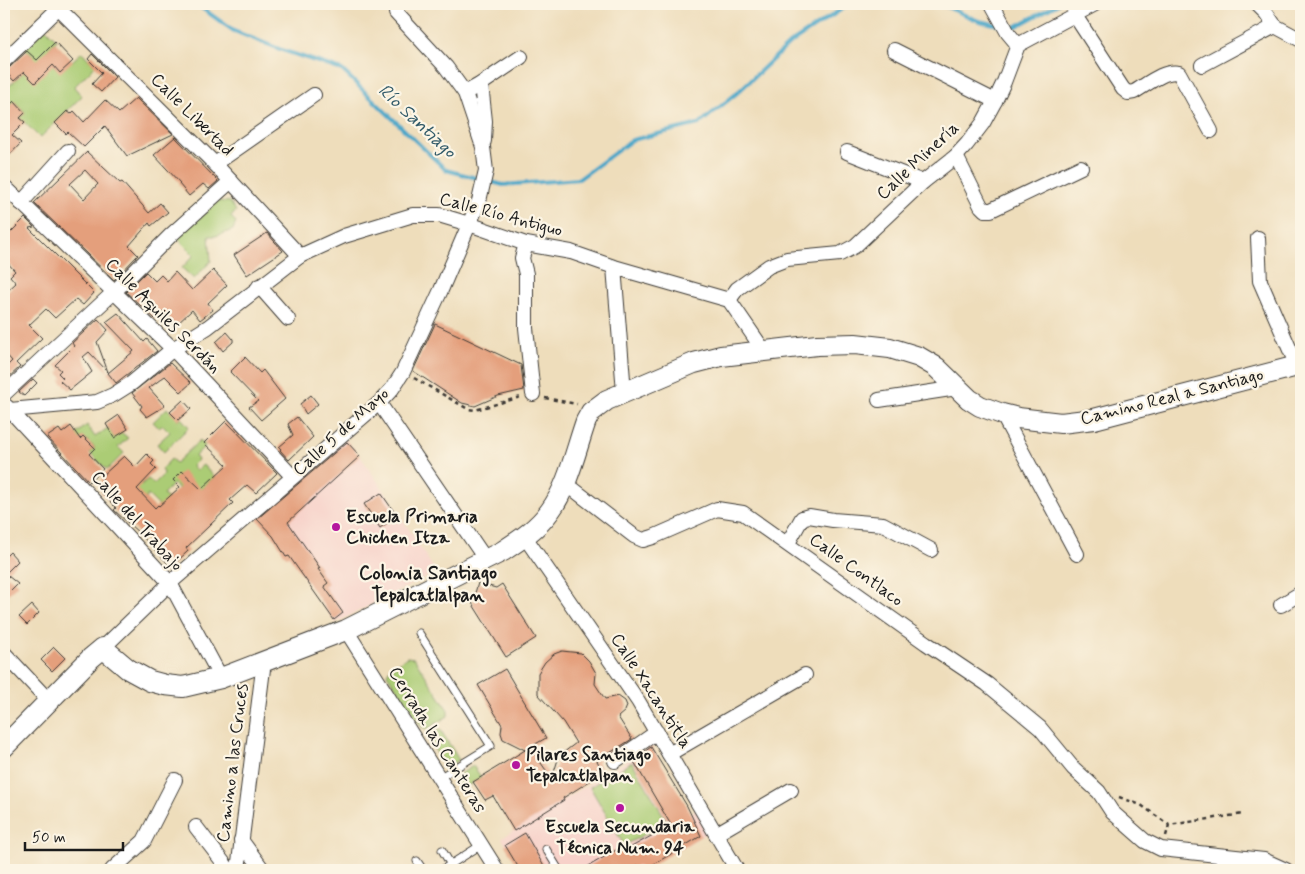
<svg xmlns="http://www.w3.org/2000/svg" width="1305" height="874" font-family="Mynerve,sans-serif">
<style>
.built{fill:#f7d1c9}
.green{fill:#abcc74;stroke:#647448}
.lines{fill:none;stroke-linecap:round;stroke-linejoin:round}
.stream{stroke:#4aa6c8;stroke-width:4}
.building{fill:#e49f7c;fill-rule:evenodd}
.lane-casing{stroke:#3c3934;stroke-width:9}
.street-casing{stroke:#3c3934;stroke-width:16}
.secondary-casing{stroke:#3c3934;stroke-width:22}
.path{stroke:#3c3934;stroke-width:2.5;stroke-dasharray:4 4;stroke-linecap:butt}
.lane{stroke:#fff;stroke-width:7}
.street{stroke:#fff;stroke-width:14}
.secondary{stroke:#fff;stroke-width:20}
.poi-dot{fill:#b5179e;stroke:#fcf5e5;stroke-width:2}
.labels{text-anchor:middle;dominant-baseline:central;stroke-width:4.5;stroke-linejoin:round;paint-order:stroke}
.street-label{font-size:18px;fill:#1c1c1c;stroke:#fcf5e5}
.poi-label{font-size:18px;font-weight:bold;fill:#1c1c1c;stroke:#fcf5e5;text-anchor:start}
.water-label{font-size:19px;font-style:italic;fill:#315a69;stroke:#fcf5e5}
.neighbourhood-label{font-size:19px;font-weight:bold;fill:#1c1c1c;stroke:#fcf5e5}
</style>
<rect width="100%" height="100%" fill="#fcf5e5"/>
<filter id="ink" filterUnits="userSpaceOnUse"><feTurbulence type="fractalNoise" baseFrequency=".02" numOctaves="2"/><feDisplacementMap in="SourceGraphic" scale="10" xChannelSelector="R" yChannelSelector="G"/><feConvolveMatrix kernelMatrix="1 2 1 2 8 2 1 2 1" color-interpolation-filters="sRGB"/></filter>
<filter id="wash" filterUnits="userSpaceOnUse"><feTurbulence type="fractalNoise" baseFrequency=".0096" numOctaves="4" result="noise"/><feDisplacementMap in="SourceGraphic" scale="20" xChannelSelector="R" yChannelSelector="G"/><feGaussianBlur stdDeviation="1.12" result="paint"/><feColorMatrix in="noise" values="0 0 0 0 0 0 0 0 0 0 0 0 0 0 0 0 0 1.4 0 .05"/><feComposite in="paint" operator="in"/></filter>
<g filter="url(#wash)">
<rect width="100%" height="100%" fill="#edb"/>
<!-- built -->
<g class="built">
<path d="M345,439l15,17 23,33 53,83 -101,51 -46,-67 -3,1 -13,-21 -17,-18z"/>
<path d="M651,746l40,67 6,-4 13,22 -66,39h-124l-18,-32z"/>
</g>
<!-- green -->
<g class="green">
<path d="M45,28l12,12 -14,15 17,17 22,-20 13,14 -21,21 8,9 -42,42 -20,-20 5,-6 -11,-11 -5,5 -5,-5v-10l32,-31 -11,-12z"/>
<path d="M218,201l12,1 6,9 -5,6 5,5 -3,8 -17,6h-7l2,25 -17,18 -12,-11 12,-13 -17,-17z"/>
<path d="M167,408l11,12 3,-2 8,9 -25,25 -7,-8 13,-12 -7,-7 -4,3 -6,-6z"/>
<path d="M87,425l8,12 13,-9 6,9 8,-4 6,5 -10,9 6,6 -17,17 -17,-17 5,-5 -12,-12 -13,13 6,-15z"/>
<path d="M200,440l5,6 -10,10 3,4 -6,6 4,5 7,-6 11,12 -23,22 -18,-15 -10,10 15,16 -7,8 -23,-23 -2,4 -11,-1 -4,-22 10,9 7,-6 6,5 10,-10 -3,-4 10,-11 5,4z"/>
<path d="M407,657l7,1 34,52v6l-21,13 -5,-2 -35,-53 2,-4z"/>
<path d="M440,729l19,31 -13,8 -19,-31z"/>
<path d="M632,762l36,61 -44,22 -34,-58z"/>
<path d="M473,766l8,11 -19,13 -8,-12z"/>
</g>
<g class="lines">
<!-- stream -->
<g class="stream">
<path d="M196,4l38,27 48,19 60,20 104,100 57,15 76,-6 53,-39 67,-16 38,-31 52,-49 59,-39 6,-1"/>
<path d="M940,4l39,17 21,4"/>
<path d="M1009,27l4,1 45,-24"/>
</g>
</g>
<g id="blocks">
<!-- building -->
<g class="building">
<path d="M55,42l18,19 -13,12 -7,-8 -18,18 -11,-11 -10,9 -10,-11 6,-3 17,-16 10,9z"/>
<path d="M92,54l23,23 -14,15 -9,-8 10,-11 -14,-14z"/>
<path d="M136,98l37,36 -46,22 -22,-30 -21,21 -16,-15 -2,2 -11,-11 12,-12 4,3 3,-3 10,11 21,-22 14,13z"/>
<path d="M14,101l11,12 -5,5 5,4 -13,13 9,8 -17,18v-50z"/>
<path d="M175,137l43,44 -9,8 -6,-5 -14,12 -10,-12 1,-1 -26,-28z"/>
<path d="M87,152l33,31 2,-1 27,31 11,-10 8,9 -17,14 -2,-3 -20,23 9,9 -24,25 -80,-77zM85,170l13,14 -14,15 -14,-15z"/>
<path d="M25,218l9,9 -5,1 65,65 -11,12 -7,-6 -21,19 -9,-9 -17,16 13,13 -26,25 4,4 -13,12 -3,-3v-7l8,-8 -8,-9v-41l5,-6 -5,-5v-6l12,-11 -6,-7 5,-5 -11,-12v-7l5,-4 -5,-5v-4z"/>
<path d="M267,233l16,18 -36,24 -13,-20z"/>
<path d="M213,270l14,15 -19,18 5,7 -13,10 -8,-10 -17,16 -13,-14 -7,7 -29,-27 20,-20 9,9 6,-6 6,6 8,-9 17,18z"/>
<path d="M118,313l26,29 3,-3 10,12 -41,32 -8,-10 26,-22 -28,-29z"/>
<path d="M98,319l10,11 -11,12 11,30 -19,-20 -6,5 9,15 -22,18 -10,-9 3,-3 -5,-5 3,-3 -6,-5 19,-19 -2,-3z"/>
<path d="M435,324l86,41 3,25 -26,6 -23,10 -13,-3 -49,-32z"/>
<path d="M227,332l6,7v3l-10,9 -7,-9z"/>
<path d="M245,357l15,16 3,-3 22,29 -24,21 -12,-13 9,-6 -28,-29z"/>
<path d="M170,363l21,20 -10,9 -16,-16 -16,12 16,18 -18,11 -7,-8 2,-3 -10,-13z"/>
<path d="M33,379l4,4 -13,13 -5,-4z"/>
<path d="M311,395l7,9 -12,10 -6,-10z"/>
<path d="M183,400l8,9 -13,11 -8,-8z"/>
<path d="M119,415l9,14 -14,9 -8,-14z"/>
<path d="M297,417l16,20 -24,23 -9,-10 1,-1 -2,-2 14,-12 -5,-11z"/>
<path d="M226,421l51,52 -21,20 -9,-8 -17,15 3,3 -47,45 2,3 -17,16 -30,-32 -27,-25 2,-2 -15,-16 1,-16 22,-20 11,11 12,-13 7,7 -3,3 5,5 -19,20 18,19 3,-3 1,1 21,-19 -7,-7 9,-9 19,18 26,-24 -23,-22z"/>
<path d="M71,426l9,13 3,-3 12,12 -6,6 14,15 -14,13 -42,-45 12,-8 3,4z"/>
<path d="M347,442l13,14 -72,66 32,46 -2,1 10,14 -4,3 19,27 -9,7 -45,-64 -3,1 -13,-21 -16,-17z"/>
<path d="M381,493l16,23 -17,12 -16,-24z"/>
<path d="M10,552l8,9 -14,14v-17z"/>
<path d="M8,576l10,8 -14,14v-18z"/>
<path d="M478,583l18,5 6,-4 34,54 -30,19 -34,-54z"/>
<path d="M32,605l7,8 -12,12 -8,-8z"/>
<path d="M54,647l11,11 -13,13 -11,-11z"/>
<path d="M562,651l19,2 8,8 7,12 -1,11 10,15 13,-3 7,5 2,5 -2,5 -7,6 14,22 -35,22 7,11 -41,26 1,2 -50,31 -21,-35 -8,4 -12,-18 57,-35 22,32 7,-23 17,-13 -13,-21 -25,-28v-21l7,-11 9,-8z"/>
<path d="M505,669l41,69 -21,12 -22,-11 -2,-6 1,-8 -24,-40z"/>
<path d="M651,747l36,59 14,30 -57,34h-3l-3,-5 -9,5h-47l41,-24 3,4 45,-25 -38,-65z"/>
<path d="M525,833l21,37h-26l-15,-25z"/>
</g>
</g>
</g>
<g filter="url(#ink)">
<use href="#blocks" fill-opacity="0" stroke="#3c3934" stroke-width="1"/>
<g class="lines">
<!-- lane casing -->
<g class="lane-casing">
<g id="lane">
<path d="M419,633l72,113 -52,32"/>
<path d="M546,849l13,21"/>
<path d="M442,850l12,20"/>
<path d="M417,861l6,9"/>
<path d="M442,870l39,-25"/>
</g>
</g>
<!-- street casing -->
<g class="street-casing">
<g id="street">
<path d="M54,4l161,160 85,92"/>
<path d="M992,4l16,29 10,12"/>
<path d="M1074,14l49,75 5,4 6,-1c12,-7 31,-23 45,-19l32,58"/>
<path d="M1275,26l26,14"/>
<path d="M894,50l101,51"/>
<path d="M4,61l59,-57"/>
<path d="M1202,65l73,-39 -9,-13 -9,-9"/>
<path d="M481,84l4,37 -1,20"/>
<path d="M465,93l16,-9 40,-27"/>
<path d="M847,152l76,30"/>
<path d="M956,156l25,50 4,4h6l90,-43"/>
<path d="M215,164l99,-69"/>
<path d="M4,186l169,163 119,127"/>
<path d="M21,203l47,-52"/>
<path d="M1258,238l2,43 37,85"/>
<path d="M526,244l-4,14 4,16v54l7,66"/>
<path d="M614,267l10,125"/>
<path d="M259,286l29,33"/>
<path d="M729,300l8,-11 32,-23 18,-7 53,-5 15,-8 68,-64 33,-26 11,-12 16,-21 12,-22 9,-19 14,-37 77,-41"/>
<path d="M4,394l109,-101 58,-58 60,-54"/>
<path d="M879,400l78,-12"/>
<path d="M379,403l107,157"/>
<path d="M6,406l164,177 51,95"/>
<path d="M10,410l87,-8 16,-7 19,-12 41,-34 35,-22 92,-71 44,-20 69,-21h26l30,9 57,20 45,8 43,15 115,33 35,51"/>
<path d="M1002,414l75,140"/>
<path d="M564,482l70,54 9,4 10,-3 64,-28 26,4 183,130 61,41 53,44 33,40 26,24 13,20 33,29 16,8 103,11 22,10"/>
<path d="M525,537l113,164 99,169"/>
<path d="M788,543l14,-25 7,-2 24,4 50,4 48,26"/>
<path d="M1281,605l20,-12"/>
<path d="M346,630l151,240"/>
<path d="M103,648l67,-65 209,-180 13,-14 11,-17 38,-82 38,-89 7,-30 -3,-24 -18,-54 -19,-26 -50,-54"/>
<path d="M4,653l45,48"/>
<path d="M669,754l136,-79"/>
<path d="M615,761l42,-29"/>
<path d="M196,827l33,43"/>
<path d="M716,834l75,-44"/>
<path d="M241,840l22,30"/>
<path d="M112,870l32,-29 31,-61"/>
<path d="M238,870l26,-209"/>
</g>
</g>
<!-- secondary casing -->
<g class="secondary-casing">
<path id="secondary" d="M4,747l87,-89 12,-10 25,21 22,12 15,4 18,2 38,-9 125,-48 157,-79c17,-11 35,-23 47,-40 18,-24 26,-62 36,-90l5,-9 16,-12 87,-37 27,-7 96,-11 38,-1 35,4 29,9 17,10 33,32 11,7 22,8 16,4 43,5 33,-4 207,-54"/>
</g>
<!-- path -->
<g class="path">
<path d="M414,378l54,31 7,1 46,-13"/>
<path d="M545,398l32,6"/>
<path d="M1119,797l22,8 28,20"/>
<path d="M1166,836l3,-11 74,-11"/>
</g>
<!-- lane -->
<use href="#lane" class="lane"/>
<!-- street -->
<use href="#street" class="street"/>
<!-- secondary -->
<use href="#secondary" class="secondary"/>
</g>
</g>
<!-- markers -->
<g class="poi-dot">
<circle cx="336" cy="527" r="5"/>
<circle cx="516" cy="765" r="5"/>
<circle cx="620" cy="808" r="5"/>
</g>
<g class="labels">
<!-- street labels -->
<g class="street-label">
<text transform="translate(192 115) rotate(45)">Calle Libertad</text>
<text transform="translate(918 161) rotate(-43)">Calle Minería</text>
<text transform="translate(501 215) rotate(15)">Calle Río Antiguo</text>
<text transform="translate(163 316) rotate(45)">Calle Aquiles Serdán</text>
<text transform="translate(1172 397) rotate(-14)">Camino Real a Santiago</text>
<text transform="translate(341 432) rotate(-42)">Calle 5 de Mayo</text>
<text transform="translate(137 521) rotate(48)">Calle del Trabajo</text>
<text transform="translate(856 570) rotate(36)">Calle Contlaco</text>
<text transform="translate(651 691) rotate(57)">Calle Xacantitla</text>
<text transform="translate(437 740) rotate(58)">Cerrada las Canteras</text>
<text transform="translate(233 763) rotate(-83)">Camino a las Cruces</text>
</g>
<!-- poi labels -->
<g class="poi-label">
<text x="346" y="517">Escuela Primaria<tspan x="346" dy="21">Chichen Itza</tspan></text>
<text x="526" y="755">Pilares Santiago<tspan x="526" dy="21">Tepalcatlalpan</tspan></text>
<text x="620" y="827" text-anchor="middle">Escuela Secundaria<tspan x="620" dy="21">Técnica Num. 94</tspan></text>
</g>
<!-- water labels -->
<g class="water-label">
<text transform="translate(417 121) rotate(43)">Río Santiago</text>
</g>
<!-- neighbourhood labels -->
<g class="neighbourhood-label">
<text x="428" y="573">Colonia Santiago<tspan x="428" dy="22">Tepalcatlalpan</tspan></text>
</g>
</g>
<!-- margin -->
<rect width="1305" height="874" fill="none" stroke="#fcf5e5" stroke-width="20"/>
<!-- scale -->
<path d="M25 842v8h98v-8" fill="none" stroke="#1c1c1c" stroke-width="2.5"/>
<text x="32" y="842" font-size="15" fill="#1c1c1c" stroke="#fcf5e5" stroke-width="4" paint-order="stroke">50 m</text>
</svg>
